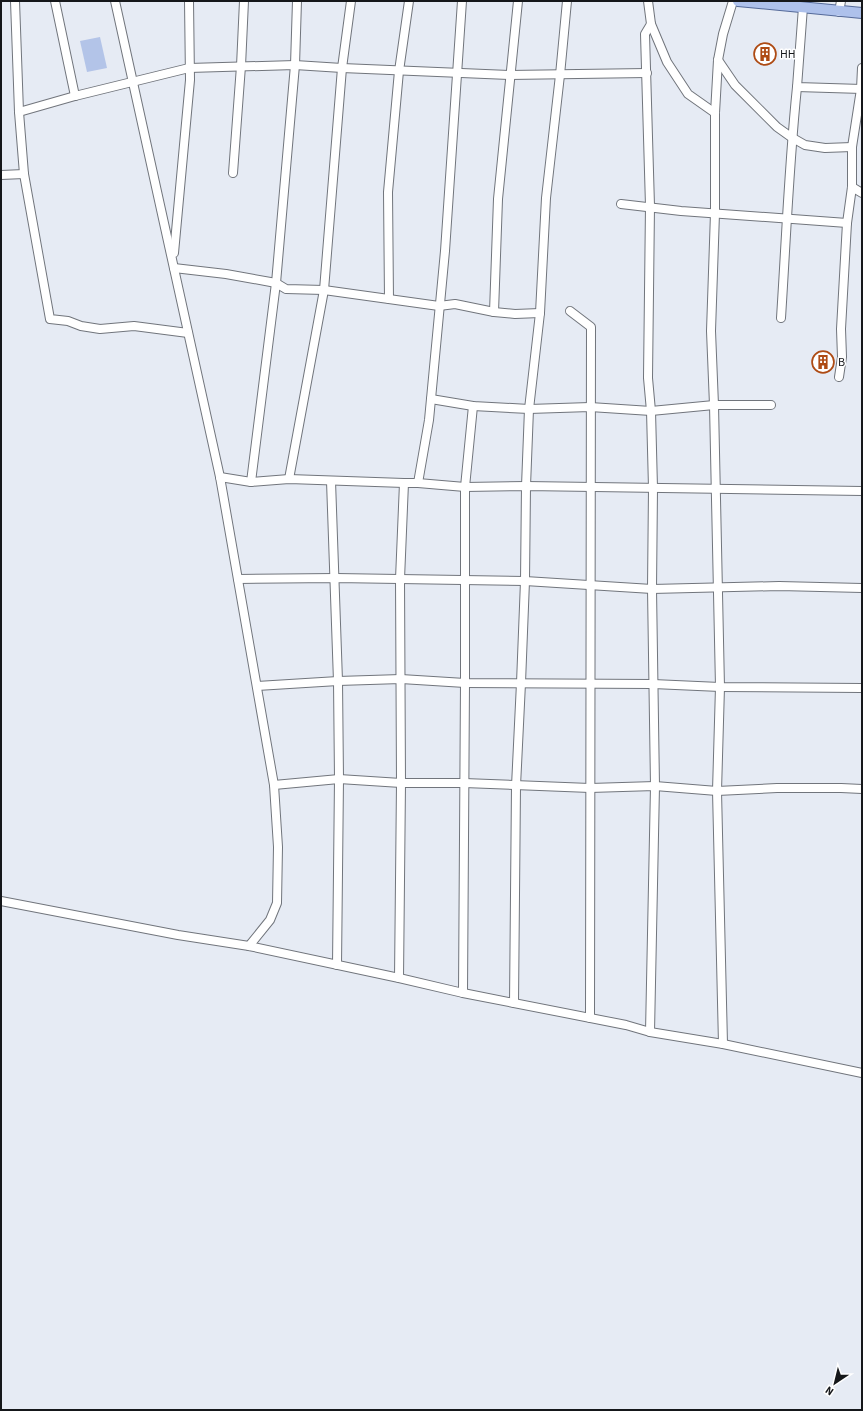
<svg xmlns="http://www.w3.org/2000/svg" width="863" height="1411" font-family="'Source Sans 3',sans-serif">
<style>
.green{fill:#b3c4e8}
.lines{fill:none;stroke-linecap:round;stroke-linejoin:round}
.minor-casing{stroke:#71757c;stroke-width:10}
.major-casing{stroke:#556a99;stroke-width:12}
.minor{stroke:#fff;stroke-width:8}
.major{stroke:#aec1eb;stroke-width:10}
.labels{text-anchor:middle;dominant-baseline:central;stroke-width:3;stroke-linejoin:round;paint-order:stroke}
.poi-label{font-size:12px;fill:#15171a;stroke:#fff;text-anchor:start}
</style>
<rect width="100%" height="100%" fill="#e6ebf4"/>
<!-- green -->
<path class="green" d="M100,37l7,31 -20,4 -7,-31z"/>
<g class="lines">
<!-- minor casing -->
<g class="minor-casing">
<g id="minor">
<path d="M15,1l4,111 5,62 26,145 18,2 13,5 19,3 34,-3 54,7"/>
<path d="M55,1l20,95"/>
<path d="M115,1l105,476 54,308 4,62 -1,56 -7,17 -21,26"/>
<path d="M648,1l3,23 -6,10 5,172 -2,172 3,33 2,77 -1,101 3,197 -5,246"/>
<path d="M803,7l-6,80 65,2"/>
<path d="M839,12l2,-11"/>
<path d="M651,24l16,38 21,32 27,19"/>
<path d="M718,60l17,25 42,42 14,10 14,8 20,3 27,-1"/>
<path d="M19,112l56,-16 114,-28 106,-3 47,3 167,7 138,-2"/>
<path d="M233,173l8,-107 3,-65"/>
<path d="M1,175l23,-1"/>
<path d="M852,187l10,6"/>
<path d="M621,204l60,7 166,12"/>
<path d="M174,253l16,-173 -1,-79"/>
<path d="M174,268l52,6 50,9 10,6 38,1 115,16 16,-2 39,8 21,2 25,-1"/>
<path d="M389,299l-1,-107 11,-121 10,-70"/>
<path d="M570,311l21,16 -1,691"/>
<path d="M494,312l4,-113 20,-198"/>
<path d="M781,318c5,-77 8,-154 16,-231"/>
<path d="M839,377l3,-20 -1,-28 6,-106 5,-36v-40l9,-58 1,-21"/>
<path d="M431,399l42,7 56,3 61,-2 61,4 63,-6h57"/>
<path d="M220,477l31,5 38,-3 115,4h14l47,4 61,-1 336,5"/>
<path d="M289,479l35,-189 18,-222 9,-67"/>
<path d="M331,481l7,200 1,98 -2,186"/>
<path d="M251,482l25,-199 19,-218 2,-64"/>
<path d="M418,483l11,-63 16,-169 17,-250"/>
<path d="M238,579l98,-1 189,3 127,8 127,-3 83,2"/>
<path d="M257,686l81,-5 63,-2 64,4 188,1 67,3 142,1"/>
<path d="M274,785l65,-6 62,4h63l126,5 65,-2 62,5 60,-3h64l21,1"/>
<path d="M1,901l177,34 71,11 150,32 64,15 163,32 24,7 73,12 139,29"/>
<path d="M399,978l2,-195 -1,-204 4,-96"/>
<path d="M463,993l2,-310v-196l8,-81"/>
<path d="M514,1003l2,-217 5,-103 4,-102 1,-95 3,-77 11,-96 6,-115 14,-123 7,-74"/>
<path d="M723,1044l-6,-253 3,-104 -6,-282 -3,-74 4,-118v-100l3,-53 5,-26 10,-33"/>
</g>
</g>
<!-- major casing -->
<g class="major-casing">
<path id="major" d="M738,1l124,12"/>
</g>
<!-- minor -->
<use href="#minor" class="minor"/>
<!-- major -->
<use href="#major" class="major"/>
</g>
<!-- icons -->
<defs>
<g id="building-ring" transform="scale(1.15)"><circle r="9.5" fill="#fff" stroke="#ae4b14" stroke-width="1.5"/><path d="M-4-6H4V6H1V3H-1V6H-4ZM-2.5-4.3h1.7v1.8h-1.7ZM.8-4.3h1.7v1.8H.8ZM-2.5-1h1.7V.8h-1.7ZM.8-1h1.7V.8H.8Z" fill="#ae4b14"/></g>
</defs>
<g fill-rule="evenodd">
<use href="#building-ring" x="765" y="54"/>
<use href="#building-ring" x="823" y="362"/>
</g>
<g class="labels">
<!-- poi labels -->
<g class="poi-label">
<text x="780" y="54">HH</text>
<text x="838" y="362">B</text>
</g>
</g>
<!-- border -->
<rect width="863" height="1411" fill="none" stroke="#15171a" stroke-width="4"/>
<!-- north arrow -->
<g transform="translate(835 1383) rotate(215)" stroke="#ffffff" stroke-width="3" paint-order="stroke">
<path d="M0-3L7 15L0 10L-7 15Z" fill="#15171a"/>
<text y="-6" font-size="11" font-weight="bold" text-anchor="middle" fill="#15171a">N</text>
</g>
</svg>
